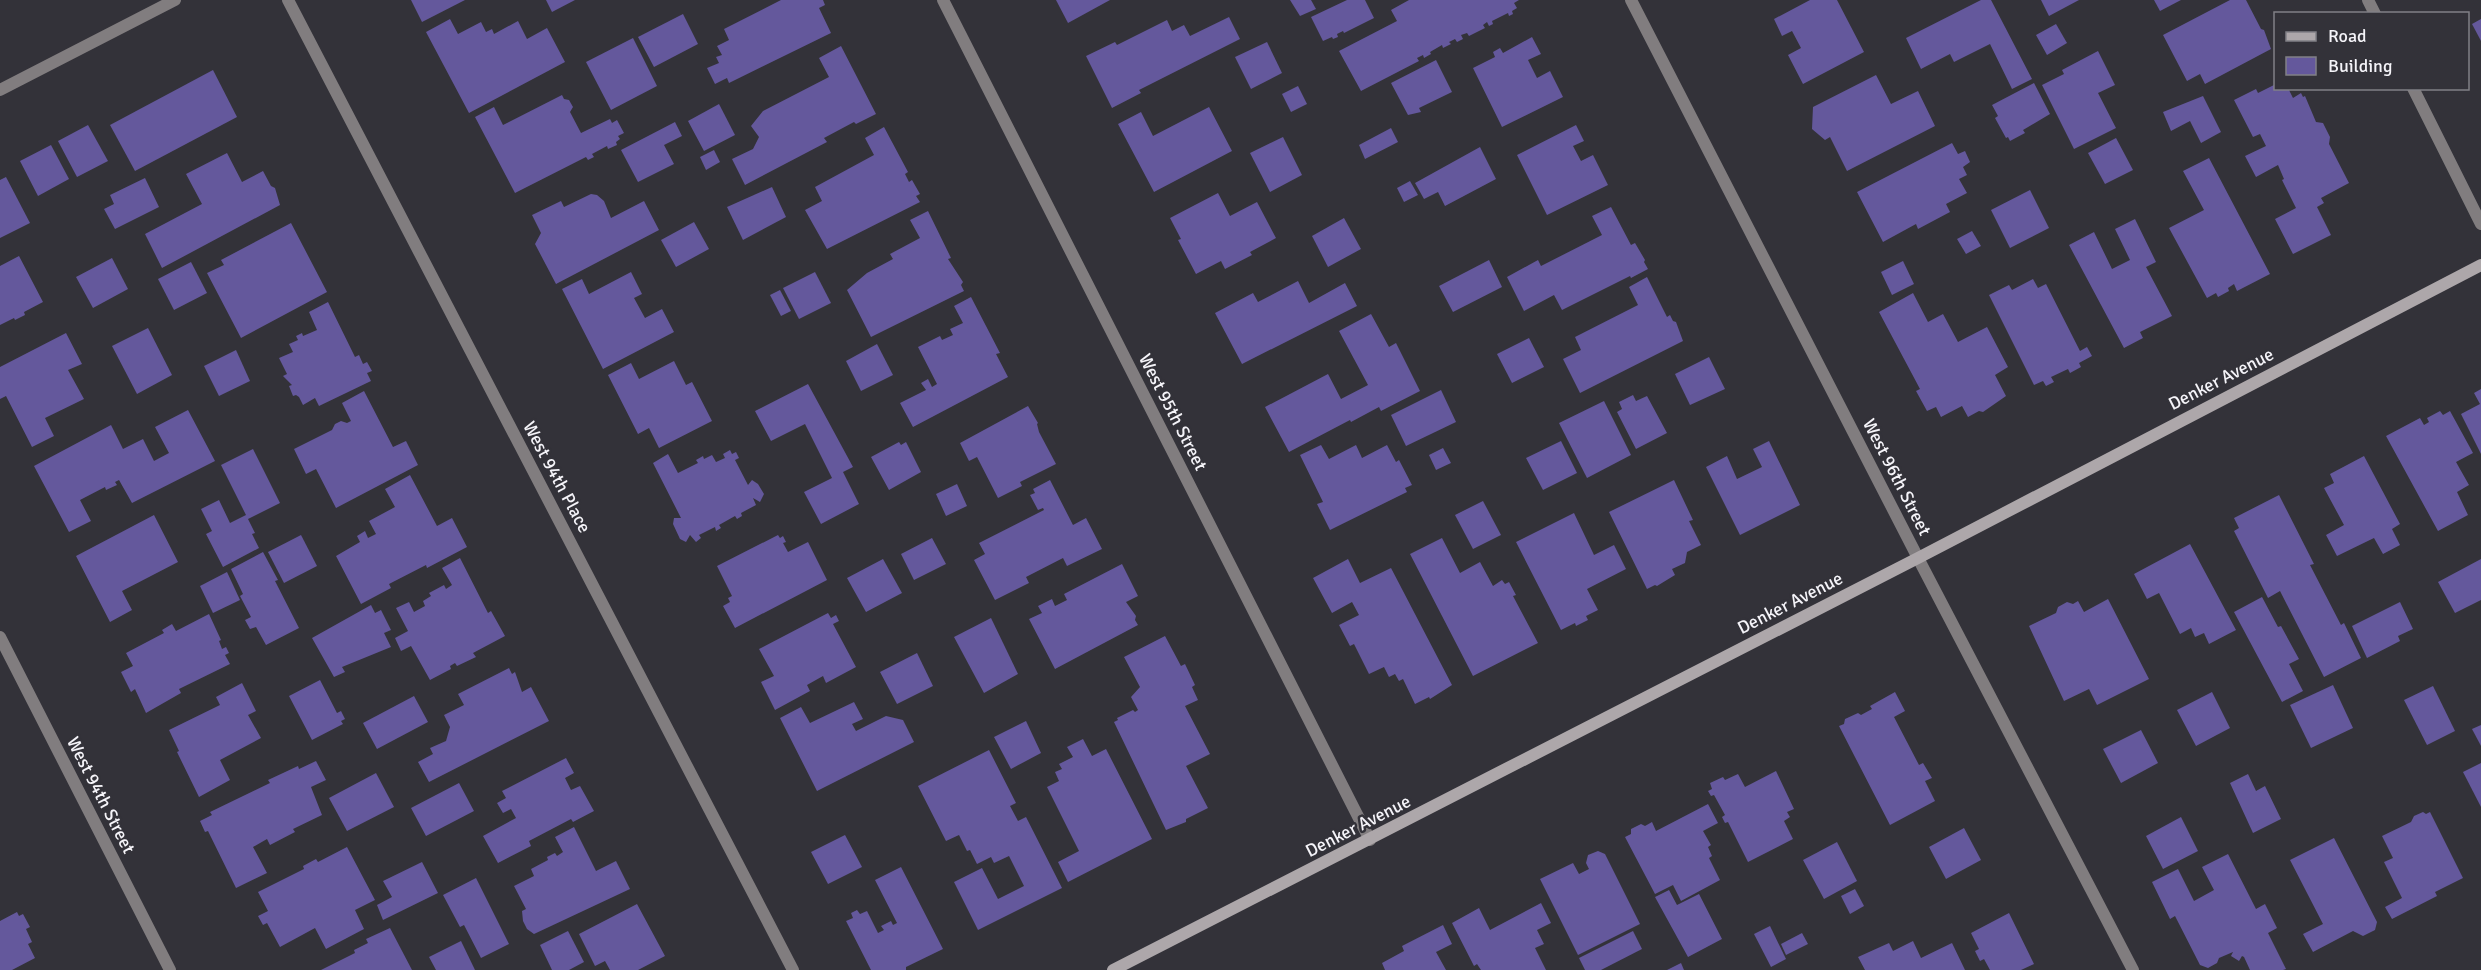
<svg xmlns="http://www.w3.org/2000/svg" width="2481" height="970" font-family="Signika,sans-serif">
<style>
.building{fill:#64589c}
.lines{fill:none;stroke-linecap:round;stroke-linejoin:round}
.street{stroke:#817d7f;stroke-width:12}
.secondary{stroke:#ada7aa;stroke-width:12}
.labels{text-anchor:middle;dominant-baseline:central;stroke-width:5;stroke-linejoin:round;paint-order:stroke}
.street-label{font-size:18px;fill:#f5f4f9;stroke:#333239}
</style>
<rect width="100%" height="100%" fill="#333239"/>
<!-- building -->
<g class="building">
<path d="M411,0h54l-43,22z"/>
<path d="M546,0h29l-23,12z"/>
<path d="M781,0h42l2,5 -6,3 12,25 -102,50 -2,-5 -12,6 -8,-16 12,-5 -3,-6 6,-2 -5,-9 12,-6 -5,-11z"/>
<path d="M1056,0h54l-42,23z"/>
<path d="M1290,0h21l5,9 -16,7z"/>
<path d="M1347,0h18l9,18 -30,15 -1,-2 -6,3 1,3 -5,2 -1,-2 -9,4 -12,-24z"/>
<path d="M1409,0h110l-5,3 3,5 -5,3 1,3 -4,2 -1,-3 -16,8 1,3 -4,2 -2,-4 -4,3 2,3 -16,8 -2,-3 -6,2 2,4 -6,3 -2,-3 -6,3 2,2 -8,4 -1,-3 -12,7 1,2 -7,4 -1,-3 -6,3 2,3 -58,30 -22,-40 58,-30 -6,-11z"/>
<path d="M1810,0h27l27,52 -61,32 -15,-29 13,-7 -9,-17 -10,5 -8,-17z"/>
<path d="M1981,0h10l41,79 -20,10 -22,-45 -36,18 -4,-8 -29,15 -15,-31z"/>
<path d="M2041,0h38l-30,16z"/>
<path d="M2154,0h27l-21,11z"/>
<path d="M2230,0h16l15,29 3,1 7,19 -66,35 -5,-10 -13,7 -24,-46z"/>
<path d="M683,14l15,30 -44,23 -16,-30z"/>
<path d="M1229,17l11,22 -101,51 2,3 -29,15 -26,-52 29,-14 2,3 50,-25 5,11 12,-6 6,11z"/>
<path d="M450,19l8,15 23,-12 5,10 6,-3 2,5 24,-13 9,18 20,-11 18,34 -96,51 -43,-81z"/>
<path d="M2481,19v22l-9,-17z"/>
<path d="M2056,24l11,19 -20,12 -11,-20z"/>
<path d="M1532,37l9,17 -13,6 9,18 13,-7 13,26 -61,30 -29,-59 22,-11 -2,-5 7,-4 3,5z"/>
<path d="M633,38l24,48 -46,24 -25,-48z"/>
<path d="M1267,42l15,31 -31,16 -16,-32z"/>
<path d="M841,46l35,68 -20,10 -2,-2 -30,16 3,4 -82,43 -13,-26 21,-10 6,-12 -8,-11 12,-15 66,-34 -10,-19z"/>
<path d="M2098,51l17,34 -17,8 18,35 -42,21 -32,-64 22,-11 -2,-4z"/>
<path d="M1436,60l16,32 -33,16 2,4 -13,3 -17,-32z"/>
<path d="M213,70l24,47 -102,54 -25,-46z"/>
<path d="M1876,75l15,29 27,-13 17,35 -88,45 -17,-34 -5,3 -13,-11 1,-22z"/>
<path d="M2034,83l16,31 -27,16 2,3 -15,8 -2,-4 -2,1 -11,-20 3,-2 -6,-11z"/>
<path d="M2276,84v4h12l5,10 8,-5 2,4 2,-1 11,26 7,1 7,14 -1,7 20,39 -28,15 3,5 -7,4 14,28 -38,19 -18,-35 21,-11 -14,-28 2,-1 -6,-14 -22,12 -11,-21 21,-10 -6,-12 -7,3 -19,-37 22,-11 2,4z"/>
<path d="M1298,86l9,18 -16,8 -9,-18z"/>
<path d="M562,95l2,4 5,1 4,7 -3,5 11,21 29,-14 2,4 5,-3 7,13 -6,3 2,3 -4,3 1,3 -9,4 -1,-3 -15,8 2,3 -6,3 -2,-3 -71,36 -40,-76 19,-10 9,18z"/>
<path d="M2203,96l18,36 -20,11 -11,-22 -19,10 -8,-19z"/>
<path d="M719,104l16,31 -31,16 -16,-30z"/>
<path d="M1209,107l23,44 -78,41 -36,-68 23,-12 12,24z"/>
<path d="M675,122l7,14 -18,9 10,19 -36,18 -17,-32z"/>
<path d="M88,125l20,36 -31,16 -19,-36z"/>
<path d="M1576,125l8,16 -11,5 8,15 12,-6 15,30 -61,30 -30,-60z"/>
<path d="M884,127l24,45 -3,2 4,8 3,-2 8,14 -4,2 4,6 -93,47 -22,-39 17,-9 -7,-14 59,-32 -9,-17z"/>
<path d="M1391,128l7,14 -33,17 -6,-14z"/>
<path d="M1283,137l19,38 -32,17 -20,-39z"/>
<path d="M2116,138l17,32 -28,14 -17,-31z"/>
<path d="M1952,143l6,11 7,-3 5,11 -7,5 4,8 -8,4 8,14 -21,11 4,8 -32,17 -2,-5 -33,18 -26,-50z"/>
<path d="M51,145l18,34 -31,17 -18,-35z"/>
<path d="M1480,147l16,32 -51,27 -7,-14 -14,7 -9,-16z"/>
<path d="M714,150l6,12 -14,8 -6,-13z"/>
<path d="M227,153l15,29 21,-11 8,15 4,2 5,17 -118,63 -17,-34 57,-30 -16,-30z"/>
<path d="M2209,158l61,116 -33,17 -3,-7 -6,4 1,3 -11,6 -2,-4 -9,5 -38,-70 35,-18 -21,-39z"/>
<path d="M6,177l24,46 -30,15v-58z"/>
<path d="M145,178l14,29 -44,22 -11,-20 10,-5 -4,-9z"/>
<path d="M1410,181l8,14 -14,7 -7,-14z"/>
<path d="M772,187l14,30 -43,23 -16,-33z"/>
<path d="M2030,190l19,38 -39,20 -19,-38z"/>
<path d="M1218,193l12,23 27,-14 19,36 -26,14 2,3 -27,14 -4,-8 -25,13 -18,-34 3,-1 -11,-21z"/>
<path d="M591,194l6,1 7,6 7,17 33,-17 15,29 -103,54 -21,-40 6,-11 -9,-18 29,-14 3,6z"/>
<path d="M1611,207l20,38 4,-2 10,17 -1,2 4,7 -17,9 -1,-2 -68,34 -8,-15 -30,16 -17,-34 31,-17 3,6 61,-31 -10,-19z"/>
<path d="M928,211l23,47 -3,1 15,23 -2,3 3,6 -93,46 -24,-47 20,-17 26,-14 -3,-5 30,-16 -10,-18z"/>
<path d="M1344,218l17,31 -33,18 -16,-31z"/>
<path d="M2135,219l21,43 -10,5 26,49 -32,16 3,6 -19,10 -55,-103 25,-13 18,37 18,-9 -15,-31z"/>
<path d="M694,222l15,27 -33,18 -15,-27z"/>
<path d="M291,223l36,69 -86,46 -34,-65 17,-8 -3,-5z"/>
<path d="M1972,231l9,15 -15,8 -9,-15z"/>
<path d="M19,256l24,46 -19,10 1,3 -10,5 -1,-2 -14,7v-59z"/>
<path d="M112,258l16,31 -35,19 -17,-31z"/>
<path d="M1489,260l13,27 -49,25 -14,-26z"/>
<path d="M1903,261l11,23 -22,11 -11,-23z"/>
<path d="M191,262l16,31 -33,17 -16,-31z"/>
<path d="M631,272l11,22 -8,4 11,20 17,-9 12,23 -71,37 -41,-80 20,-10 7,15z"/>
<path d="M815,272l16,31 -32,16 -16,-31z"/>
<path d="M1647,277l20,40 3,-2 3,6 3,1 7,19 -103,52 -17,-34 18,-9 -6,-13 63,-32 -9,-18z"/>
<path d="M2033,279l5,9 8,-4 34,67 7,-4 5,9 -13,7 2,4 -11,6 -2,-4 -17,8 3,5 -8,4 -3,-5 -9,4 -45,-90 20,-10 3,5z"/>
<path d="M1298,281l11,22 36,-20 12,23 -115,58 -27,-51 38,-20 5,9z"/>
<path d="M780,290l11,21 -10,5 -11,-21z"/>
<path d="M1913,293l15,29 15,-8 15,28 29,-15 21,40 -13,8 11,21 -23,16 -4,-1 -11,6 -6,-11 -21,11 -5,-10 -9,4 -11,-20 4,-2 -41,-77z"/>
<path d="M971,297l29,56 -4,1 12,23 -95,50 -13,-24 26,-13 -5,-7 7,-4 4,8 5,-3 -19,-37 22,-11 2,4 11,-5 -3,-6 13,-6 -9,-17z"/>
<path d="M328,302l27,55 4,-2 4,9 4,-2 5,9 -5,2 4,8 -52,25 -4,-8 -12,7 -4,-8 -3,-2 -3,1 -4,-10 3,-1 -9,-9 4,-2 -8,-16 14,-6 -4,-8 9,-4 -2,-4 6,-3 1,3 14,-6 -8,-18z"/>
<path d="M1371,314l18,33 7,-4 24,48 -39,20 -2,-4 -28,15 -1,-2 -61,32 -24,-45 63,-33 13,25 27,-14 -29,-54z"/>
<path d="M148,328l24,47 -35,19 -25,-48z"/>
<path d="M66,333l16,31 -14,6 16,29 -39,19 9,18 -22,11 -26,-51 -6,3v-32z"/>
<path d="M1529,338l15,29 -32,16 -15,-29z"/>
<path d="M877,344l16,31 -32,16 -15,-30z"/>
<path d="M236,350l14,31 -31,15 -15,-30z"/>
<path d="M1709,357l16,32 -35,16 -15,-31z"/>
<path d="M674,361l12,24 6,-3 20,39 -53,27 -10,-20 -11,6 -30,-59 23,-12 8,16z"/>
<path d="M808,384l45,83 -10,5 16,32 -38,20 -17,-32 28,-14 -27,-54 -34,17 -16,-30z"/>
<path d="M2481,389v65l-20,-40 19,-10 -6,-11z"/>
<path d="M1441,390l15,32 -50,24 -15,-31z"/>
<path d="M364,391l29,56 13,-6 12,24 -82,43 -20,-39 -10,5 -12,-25 38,-19 3,-6 6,-3 6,2 4,-2 -9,-18z"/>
<path d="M1633,395l3,6 11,-5 20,37 -31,16 -19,-37 5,-3 -3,-7z"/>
<path d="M1604,401l27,54 -44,23 -28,-55z"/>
<path d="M1028,406l10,17 -1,1 2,8 17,32 -36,18 2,4 -24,12 -21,-41 -8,4 -9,-18z"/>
<path d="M188,410l27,51 -83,42 -13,-23 -4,2 2,3 -11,5 -1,-3 -25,13 11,21 -22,11 -35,-66 77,-41 12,24 20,-10 11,22 15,-8 -14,-26z"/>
<path d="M2440,411l3,4 7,-4 23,42 -17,9 13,23 -12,7 11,23 -30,16 -52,-95 34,-18 4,7 5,-3 -2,-4z"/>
<path d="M1561,441l16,32 -34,17 -17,-32z"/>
<path d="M1769,441l31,64 -60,30 -34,-68 21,-11 10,23 25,-12 -9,-18z"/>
<path d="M899,442l2,3 5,-3 15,30 -32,18 -18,-33z"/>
<path d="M1321,445l8,14 27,-14 6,13 25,-13 9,17 3,-2 13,25 -7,3 2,4 -77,38 -13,-26 6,-2 -23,-47z"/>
<path d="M1443,448l8,15 -15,7 -7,-15z"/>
<path d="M253,449l27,54 -32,16 7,14 -3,1 7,14 -36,19 -17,-33 6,-3 -11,-22 18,-9 11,23 16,-8 -25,-50z"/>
<path d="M730,450l2,4 4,-2 3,6 -4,2 13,25 4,-5 6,4 6,10 -4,8 -7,-4 3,7 -15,8 1,3 -5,3 -2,-3 -16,9 2,3 -5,3 -1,-4 -16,8 2,3 -5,4 -6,-7 -4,7 -6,-3 -7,-15 1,-6h7l-28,-55 15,-9 10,19 20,-10 -2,-3 7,-4 1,3 8,-4 4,7 9,-4 -2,-4z"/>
<path d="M2364,456l36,68 -8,5 8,16 -17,9 -9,-16 -37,18 -11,-21 18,-10 -20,-37 10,-5 -4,-9z"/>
<path d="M410,475l27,51 15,-8 15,29 -40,21 -1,-3 -37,19 2,4 -30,16 -25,-48 24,-14 -3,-6 8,-5 3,7 8,-4 -7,-13 26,-14 -10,-18z"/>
<path d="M1050,480l23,45 13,-7 16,31 -35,17 -4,-8 -37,19 3,6 -34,17 -21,-40 11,-6 -6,-11 65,-33 -1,-2 -5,2 -8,-15 5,-2 -2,-4z"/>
<path d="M1674,480l19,40 -4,1 12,24 -14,7 -2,11 -13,6 3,6 -18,11 -2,-1 -8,4 -38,-77z"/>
<path d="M957,484l10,22 -21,10 -10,-22z"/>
<path d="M2279,495l35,69 -4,1 31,60 3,-2 17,35 -37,19 -44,-86 -12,7 -34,-67 5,-3 -5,-10z"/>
<path d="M1483,501l18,34 -28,14 -18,-34z"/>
<path d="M1574,513l20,42 20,-10 12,24 -39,20 11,21 -12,6 2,4 -12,6 -1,-3 -14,7 -45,-88z"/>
<path d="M154,515l24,47 -56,29 10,19 -22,12 -34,-66z"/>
<path d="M301,535l16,31 -33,17 -16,-31z"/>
<path d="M778,535l2,3 3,-2 3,6 -3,1 5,9 20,-10 19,38 -92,48 -12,-22 7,-4 -2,-4 4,-2 -15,-30z"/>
<path d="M932,538l14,26 -32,16 -13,-26z"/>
<path d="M1442,538l18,35 20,-11 13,24 9,-6 3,4 4,-2 7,13 -3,1 25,47 -65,33 -63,-122z"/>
<path d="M2190,544l46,86 -27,14 -5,-11 -9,4 -4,-9 -11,6 -21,-41 -12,6 -13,-25z"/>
<path d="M263,552l15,28 -3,1 24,47 -33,17 -10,-18 -6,2 -5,-9 6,-3 -11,-21 3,-2 -12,-25z"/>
<path d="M460,558l28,55 3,-2 14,25 -32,17 3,4 -19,9 -2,-3 -5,3 1,3 -21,11 -19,-34 -10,5 -6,-13 13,-7 -12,-23 13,-6 5,10 11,-6 -2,-5 8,-5 -2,-3 15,-8 2,4 6,-4 -10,-17z"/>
<path d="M883,559l19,34 -36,19 -19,-34z"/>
<path d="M1348,559l12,24 31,-15 61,117 -22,14 -1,-2 -14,7 -12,-25 -4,2 -4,-7 -6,3 -5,-10 -15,7 -15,-30 -4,2 -11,-21 20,-10 -7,-13 -20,11 -19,-35z"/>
<path d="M2481,559v41l-26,13 -17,-31z"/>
<path d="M1122,564l16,32 -12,6 10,14 -1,4 3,5 -83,44 -26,-50 13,-6 -4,-7 14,-7 3,7 12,-6 -3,-6z"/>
<path d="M227,572l13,28 -27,13 -13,-27z"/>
<path d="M2262,597l16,30 3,-1 18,33 -10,5 14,27 -21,11 -48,-90z"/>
<path d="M2108,599l41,80 -52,26 -8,-16 -25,12 -35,-75 27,-13 2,-6 9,-5 6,2 5,-3 6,11z"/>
<path d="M2400,602l13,27 -15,7 2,5 -33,17 -15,-32z"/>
<path d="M371,605l4,8 6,-3 10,20 -7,3 7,14 -49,20 3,5 -11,5 -22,-39z"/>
<path d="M828,613l3,5 5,-3 3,6 -6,3 23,43 -30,16 -3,-7 -16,9 3,6 -35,19 -14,-28 13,-6 -15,-27z"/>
<path d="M209,614l12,26 -2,1 3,8 4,-2 3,6 -4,2 5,9 -51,25 2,4 -35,20 -11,-24 -4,3 -10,-20 12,-6 -7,-13 38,-20 -2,-3 10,-6 4,7z"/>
<path d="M991,618l27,56 -34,19 -30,-56z"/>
<path d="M1165,636l16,30 4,-2 10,21 -3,2 6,13 -13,6 25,48 -24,12 22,42 -22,11v3l-20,8 -52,-108 4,-2 -1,-2 16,-8 2,2 3,-2 -7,-13 9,-10 -16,-30z"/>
<path d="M917,653l16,33 -36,18 -17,-32z"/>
<path d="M509,668l3,6 3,-2 7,20 9,-5 18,34 -120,61 -11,-20 15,-8 -3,-6 16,-7 4,-14 -6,-12 20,-10 -6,-11z"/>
<path d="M320,680l17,33 4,-2 4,8 -4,2 2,3 -31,16 -23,-44z"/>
<path d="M242,683l14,28 -8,4 13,23 -41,22 10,20 -31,17 -22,-45 2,-1 -10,-21 51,-25 -4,-8z"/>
<path d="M2333,685l20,43 -42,20 -21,-43z"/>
<path d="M2433,686l22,45 -28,14 -23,-45z"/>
<path d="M1895,692l10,19 -11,6 25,48 4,-2 9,15 -7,3 10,20 -45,24 -51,-99 5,-2 1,-5 13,-6 3,2 11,-6 -2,-3z"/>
<path d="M2212,692l18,36 -34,18 -19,-36z"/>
<path d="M414,696l14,26 -51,27 -14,-26z"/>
<path d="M854,702l9,17 -11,5 4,7 30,-15 17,4 11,22 -97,49 -37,-73 21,-11 9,16z"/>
<path d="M1026,721l15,32 -30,16 -17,-32z"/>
<path d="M2481,725v21l-9,-17z"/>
<path d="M2141,730l17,33 -37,20 -18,-34z"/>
<path d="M1083,739l9,17 14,-7 46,90 -84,43 -10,-20 21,-11 -32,-64 12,-6 -4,-9 7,-3 -3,-5 14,-7 -6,-10z"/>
<path d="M989,750l27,53 -6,3 8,15 8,-4 36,71 -84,42 -24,-48 28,-14 16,31 26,-13 -15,-30 -15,7 -3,-6 -14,7 -7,-14 -3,1 -8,-16 -13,6 -28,-55z"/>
<path d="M566,758l8,15 -9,5 6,12 9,-4 14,25 -21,11 -2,-3 -42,22 2,5 -33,17 -15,-27 33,-18 -5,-9 -8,4 -6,-10 9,-5 -4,-7z"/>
<path d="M316,761l10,19 -15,7 11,28 -29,14 2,3 -25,13 -3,-6 -14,8 14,26 -31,15 -28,-57 -3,1 -5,-11 12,-6 -2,-3 60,-29 -2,-3 30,-14 1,3z"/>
<path d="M2481,763v44l-18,-35z"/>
<path d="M1776,771l18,38 -7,3 3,5 -6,4 9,18 -45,23 -20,-40 -3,1 -3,-6 3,-2 -11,-20 -3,1 -3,-5 4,-2 -2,-6 13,-6 2,3 13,-6 7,13z"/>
<path d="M376,773l18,34 -47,24 -18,-33z"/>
<path d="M2248,774l8,17 9,-5 16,33 -28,14 -23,-50z"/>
<path d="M459,783l15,28 -48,25 -15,-28z"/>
<path d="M1708,804l10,19 -15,8 8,14 -3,2 4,9 -3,2 11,22 -39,21 -8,-16 -18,9 -30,-57 6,-3v-5l10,-5 4,2 7,-4 4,9z"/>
<path d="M2423,812l3,2 4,-2 33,66 -28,14 2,4 -45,23 -7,-12 17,-9 -18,-36 9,-4 -11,-22 29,-14 3,-6z"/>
<path d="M2181,817l17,34 -35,18 -17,-33z"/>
<path d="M574,827l22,44 20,-10 14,28 -96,45 -7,-5 -4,-8 -1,-10 4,-2 -12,-23 20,-10 -3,-7 17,-9 -1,-3 8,-4 2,3 6,-4 -8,-15z"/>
<path d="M1964,828l17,32 -35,19 -17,-32z"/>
<path d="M845,835l17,32 -34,17 -17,-32z"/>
<path d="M2334,838l43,84 -2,8 -12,6 -10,-5 -40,21 -10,-18 20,-10 -33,-64z"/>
<path d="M1837,842l20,39 -33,18 -21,-39z"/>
<path d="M347,847l28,53 -20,10 9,19 -38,20 -11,-21 -35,19 -13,-24 -4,2 -5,-9 10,-5 -10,-19 46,-23 -1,-3 13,-7 2,3z"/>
<path d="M1598,851l7,3 35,70 -62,31 -38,-76 33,-16 6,11 10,-5 -3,-6 2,-8z"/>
<path d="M2228,854l28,55 9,-5 12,24 -9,5 18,36 -3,1h-33l-6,-13 -2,-1 -3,5 -8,-5 2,-4 -14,6 -2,5 -9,5 -8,-3 -25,-49 -5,3 -18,-37 26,-13 16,32 20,-11 -12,-23z"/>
<path d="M422,862l16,31 -55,27 -6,-15 15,-8 -9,-16z"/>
<path d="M901,867l42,82 -37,18v3h-35l-25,-49 7,-3 -2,-5 6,-3 3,4 7,-3 11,22 6,-3 -3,-4 10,-5 2,4 4,-2 -22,-43z"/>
<path d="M476,878l33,66 -28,14 -17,-33 -4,2 -17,-32z"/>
<path d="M1855,889l9,17 -14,8 -9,-18z"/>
<path d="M1669,890l8,15 22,-11 23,45 -34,18 -33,-60z"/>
<path d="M1541,903l10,20 -14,7 7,14 -9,4 11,22h-65l-4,-6 -3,2 -22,-43 27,-15 11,22z"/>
<path d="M637,904l28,52 -27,14h-28l-5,-9 -10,5 -16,-32z"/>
<path d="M17,912l2,4 4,-2 7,13 -4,2 6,13 -4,2 7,14 -23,12h-12v-49z"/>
<path d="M2009,913l25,51 -13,6h-31l-6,-11 -4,2 -5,-10 4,-2 -8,-16z"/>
<path d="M1443,925l9,19 -16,8 10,18h-61l-3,-7 22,-12 -2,-5z"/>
<path d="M1770,926l16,33 -15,8 -17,-33z"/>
<path d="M390,928l22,42h-91l34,-17 -1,-3 14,-7 -2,-4z"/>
<path d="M568,931l16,31 -15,8h-17l-12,-25z"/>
<path d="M1633,931l9,18 -41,21h-16l-6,-12z"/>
<path d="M1802,933l6,11 -22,11 -5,-11z"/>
<path d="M461,941l14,29h-39l-7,-13z"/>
<path d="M1913,941l8,17 31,-15 13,27h-100l-7,-13 31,-14 4,8z"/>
<path d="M1681,963l3,7h-17z"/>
</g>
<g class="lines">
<!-- street -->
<g class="street">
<path d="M288,0l505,970"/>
<path d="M943,0l427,840"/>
<path d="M1631,0l287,558 215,412"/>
<path d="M2368,0l7,14"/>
<path d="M2413,88l68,136"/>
<path d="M0,90l175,-90"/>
<path d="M0,637l170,333"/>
</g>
<!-- secondary -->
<path class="secondary" d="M1113,970l805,-412 563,-293"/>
</g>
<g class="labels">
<!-- street labels -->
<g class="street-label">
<text transform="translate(2221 379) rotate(-27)">Denker Avenue</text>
<text transform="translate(1173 412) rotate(63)">West 95th Street</text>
<text transform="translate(557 477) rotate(62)">West 94th Place</text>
<text transform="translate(1897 477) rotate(63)">West 96th Street</text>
<text transform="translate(1790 603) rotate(-27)">Denker Avenue</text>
<text transform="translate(101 795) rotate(63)">West 94th Street</text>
<text transform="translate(1358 826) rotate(-27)">Denker Avenue</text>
</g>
</g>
<!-- legend -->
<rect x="2274" y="12" width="195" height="78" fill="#333239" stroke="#818086" stroke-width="1.5"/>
<rect x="2286" y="32" width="30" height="9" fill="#ada7aa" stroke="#818086" stroke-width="1.5"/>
<text x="2328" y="42" font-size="18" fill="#f5f4f9">Road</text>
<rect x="2286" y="57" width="30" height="18" fill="#64589c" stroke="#818086" stroke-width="1.5"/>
<text x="2328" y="72" font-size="18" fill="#f5f4f9">Building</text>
</svg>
